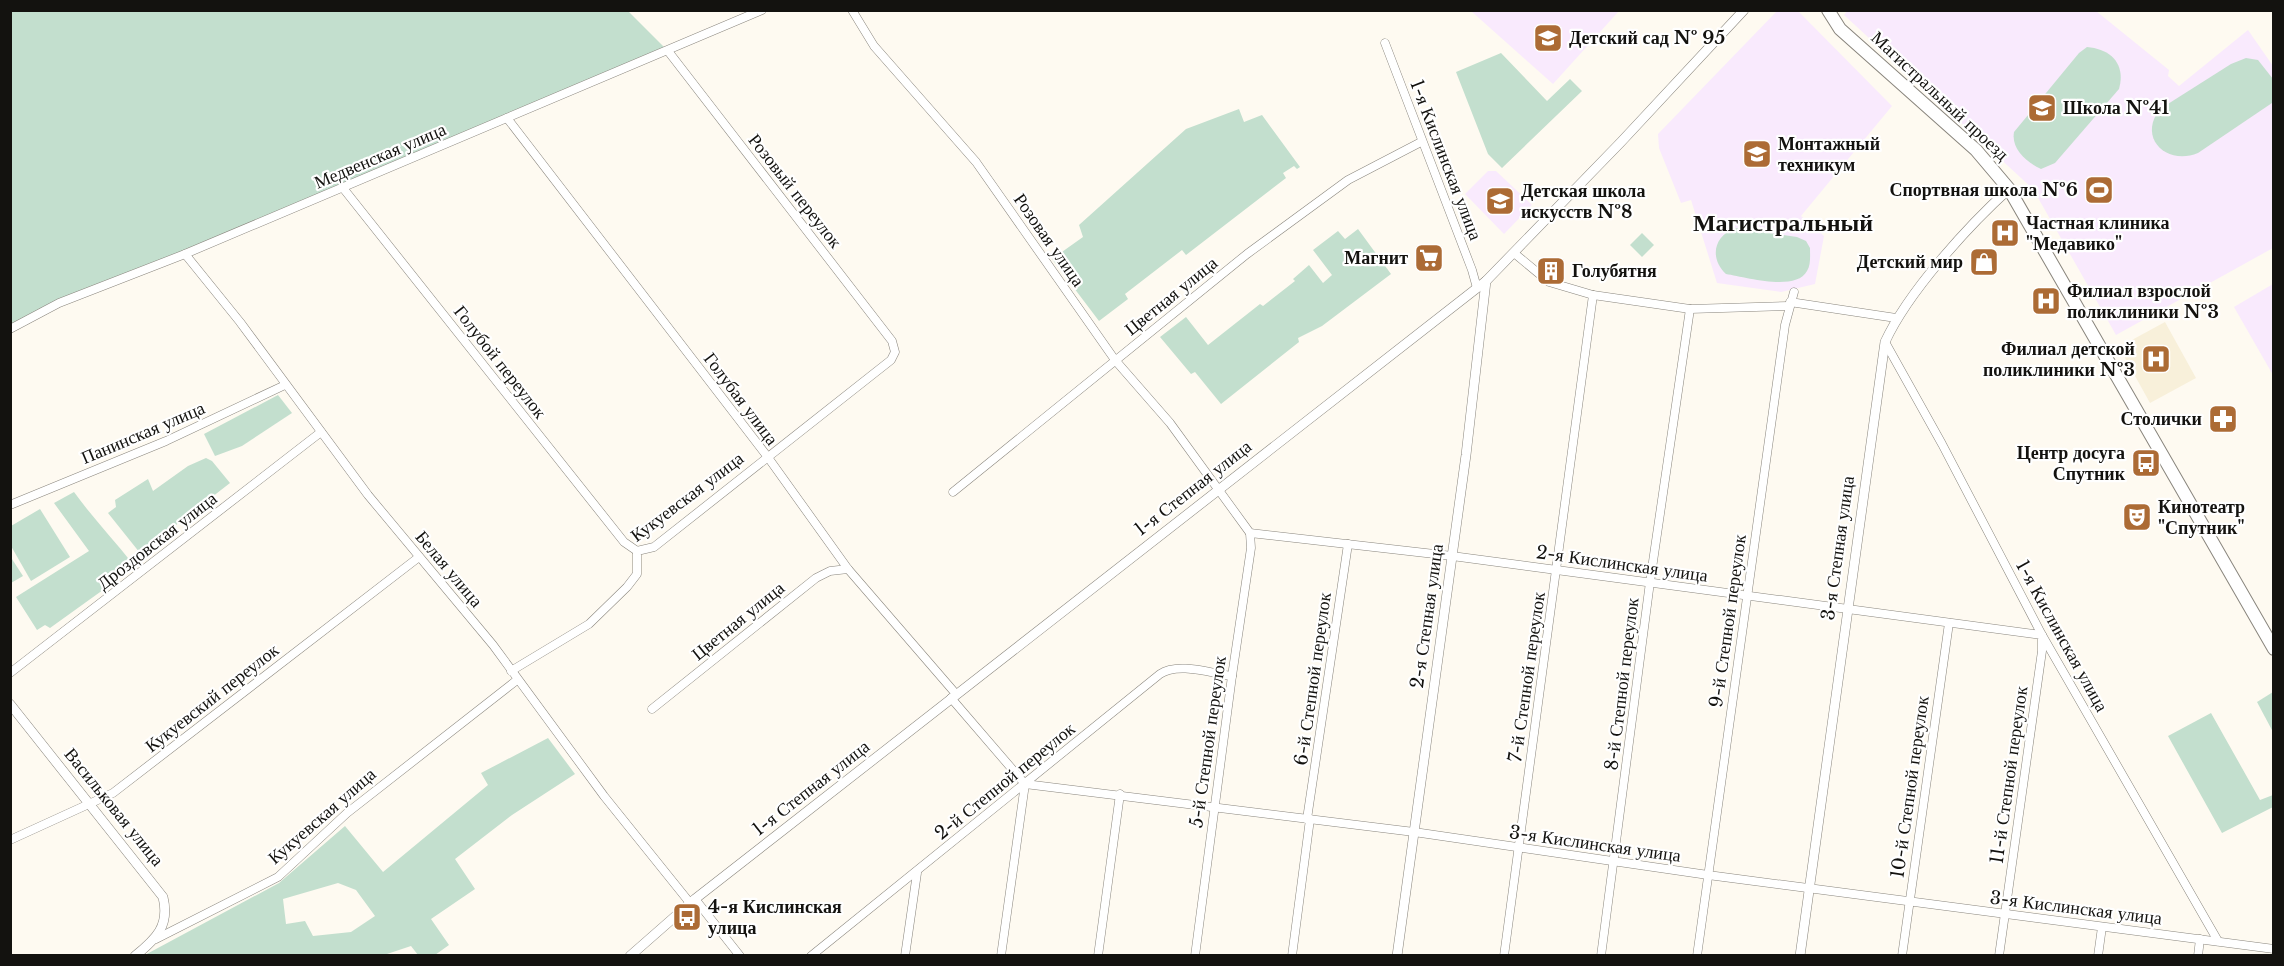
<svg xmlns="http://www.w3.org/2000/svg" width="2284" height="966" font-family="'Libre Baskerville',serif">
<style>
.education{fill:#f9eafd}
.medical{fill:#f8f0da}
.green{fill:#c3dfce;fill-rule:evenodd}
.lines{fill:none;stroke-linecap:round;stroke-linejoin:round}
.minor-casing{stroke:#89857d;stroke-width:9}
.tertiary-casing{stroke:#89857d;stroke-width:10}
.primary-casing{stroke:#89857d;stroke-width:14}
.minor{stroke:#fff;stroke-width:8}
.tertiary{stroke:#fff;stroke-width:9}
.primary{stroke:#fff;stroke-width:12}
.labels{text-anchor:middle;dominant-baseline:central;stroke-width:4.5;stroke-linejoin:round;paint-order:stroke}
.poi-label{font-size:18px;font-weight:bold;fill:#13120f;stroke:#fff;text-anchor:start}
.street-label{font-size:18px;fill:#13120f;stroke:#fff}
.district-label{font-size:24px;font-weight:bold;fill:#13120f;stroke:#fff}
</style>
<rect width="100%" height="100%" fill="#fefaf1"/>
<!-- education -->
<g class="education">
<path d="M1848,10l248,1 73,59 -1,6 11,10 69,-56 25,36v182l-157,87 -83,-146 -189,-174z"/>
<path d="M1471,11h148l-66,73z"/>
<path d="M1777,11h21l94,95 -91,110 23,20 -9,48 -34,8 -64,-9 -26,-83 -10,3 -22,-55 -1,-14z"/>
<path d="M1488,171h8l36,34 -28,29 -39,-40z"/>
<path d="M2273,284v91l-39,-68z"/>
</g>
<!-- medical -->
<path class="medical" d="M2165,322l31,56 -46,25 -31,-56z"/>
<!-- green -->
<g class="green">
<path d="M11,11h617l40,40 -657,274z"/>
<path d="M2087,47c24,2 39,17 32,42l-64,74 -14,6c-15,-7 -30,-20 -27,-37l65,-79z"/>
<path d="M1501,53l46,48 23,-22 12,12 -80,77 -14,-14 -32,-82z"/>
<path d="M2246,58l12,2 15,19 -1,24 -74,50c-31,13 -61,-15 -38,-44l71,-45z"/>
<path d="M1239,109l5,13 18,-7 38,52 -3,2 -3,-3 -11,7 3,5 -100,77 -4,-5 -57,44 3,5 -29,22 -47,-62 31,-22 -4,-12 107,-96z"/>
<path d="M1735,228l62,9 9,4 4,7c0,7 1,17 -3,23 -11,21 -62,6 -81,3 -17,-16 -12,-38 9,-46z"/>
<path d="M1358,229l33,45 -69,52 -24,12 1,4 -78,62 -26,-32 -4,2 -31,-37 26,-20 22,28 52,-41 3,2 32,-25 -2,-2 16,-14 14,18 9,-8 -19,-25 25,-19 7,8z"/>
<path d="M1642,233l12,12 -12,12 -12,-12z"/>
<path d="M278,395l14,18 -50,33 -27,10 -11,-22z"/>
<path d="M206,458l6,3 18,22 -90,70 -32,-40 8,-6 -1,-7 33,-21 5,12 35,-25z"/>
<path d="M74,492c18,25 39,47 58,71l-11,14 -71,51 -5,-3 -8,5 -21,-33 73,-46 -35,-48z"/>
<path d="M40,509l30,48 -39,24 -20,-35v-20z"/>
<path d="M10,556l13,20 -12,7h-1z"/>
<path d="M2273,692v40l-16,-30z"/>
<path d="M2211,713l49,87 13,-5v12l-51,26 -54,-97z"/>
<path d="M548,738l27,36 -63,41 -57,44 20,30 -44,30 18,26 -14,10h-17l-7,-9 -30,10h-238l136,-73 66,-57 38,46 105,-87 -7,-12zM338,883l18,7 19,26 -24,16 -38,4 -8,-15 -19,3 -3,-25z"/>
</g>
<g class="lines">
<!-- minor casing -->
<g class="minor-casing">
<g id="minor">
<path d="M852,10l22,36 102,116 139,198 55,63 80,110 202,23 590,79v16l-43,305"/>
<path d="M1385,43l87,227 5,18"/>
<path d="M507,118l260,338 81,113 108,125"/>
<path d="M343,188l281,354 13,9"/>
<path d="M1514,253l35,29 44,13 97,14 99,-3"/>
<path d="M185,254l55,68 128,173 125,150 111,151 86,107"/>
<path d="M1790,302l106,16"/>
<path d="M10,329l49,-26 126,-49 577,-244"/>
<path d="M1885,342l57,102 100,191 176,306"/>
<path d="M953,492l294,-238 101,-74 73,-38"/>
<path d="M10,505l156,-64 119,-56"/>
<path d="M511,671l78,-47 38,-37 10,-13v-23l17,-4 237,-187 4,-8 -3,-11 -224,-290"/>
<path d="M10,673l311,-241"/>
<path d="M951,698l74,86 389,48 294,43 566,74"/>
<path d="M652,709l164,-131 14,-7 18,-2"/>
<path d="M1307,819l41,-275"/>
<path d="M10,840l103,-47 306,-236"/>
<path d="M695,899l45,57"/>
<path d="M156,939l122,-62 69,-64 170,-133"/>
<path d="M811,956l349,-282c18,-12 50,-1 72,2"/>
<path d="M905,956l12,-83"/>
<path d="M1001,956l24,-172"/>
<path d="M1098,956l22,-162"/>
<path d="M1195,956l37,-280 19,-128 -1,-15"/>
<path d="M1292,956l18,-137"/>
<path d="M1504,956l89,-661"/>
<path d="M1601,956l49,-374 40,-273"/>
<path d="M1697,956l88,-631 9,-33"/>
<path d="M1902,956l47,-333"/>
<path d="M2098,956l4,-29"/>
<path d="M2198,956l2,-17"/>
</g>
</g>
<!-- tertiary casing -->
<g class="tertiary-casing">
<g id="tertiary">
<path d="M10,704l153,193c7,29 -7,42 -28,59"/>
<path d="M630,956l65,-57 791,-618 135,-139 123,-132"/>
<path d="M1397,956l69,-501 20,-174"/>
<path d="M1800,956l85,-614c23,-50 83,-116 124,-153"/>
</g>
</g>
<!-- primary casing -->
<g class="primary-casing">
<path id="primary" d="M1828,10l12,19 136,121 33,39 265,460"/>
</g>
<!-- minor -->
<use href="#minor" class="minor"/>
<!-- tertiary -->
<use href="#tertiary" class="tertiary"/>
<!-- primary -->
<use href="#primary" class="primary"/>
</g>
<!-- icons -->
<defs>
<g id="school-square" transform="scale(1.5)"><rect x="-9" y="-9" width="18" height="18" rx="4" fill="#ac6b35" stroke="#fff"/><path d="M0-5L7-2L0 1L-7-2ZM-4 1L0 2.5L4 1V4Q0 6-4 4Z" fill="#fff"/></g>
<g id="university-square" transform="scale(1.5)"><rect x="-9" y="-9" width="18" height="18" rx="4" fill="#ac6b35" stroke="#fff"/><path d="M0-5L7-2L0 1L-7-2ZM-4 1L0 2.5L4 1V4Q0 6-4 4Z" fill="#fff"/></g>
<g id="stadium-square" transform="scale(1.5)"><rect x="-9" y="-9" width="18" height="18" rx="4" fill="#ac6b35" stroke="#fff"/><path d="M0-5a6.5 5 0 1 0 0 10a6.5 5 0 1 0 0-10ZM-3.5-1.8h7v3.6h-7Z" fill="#fff"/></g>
<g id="hospital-square" transform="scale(1.5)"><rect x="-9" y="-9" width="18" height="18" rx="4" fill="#ac6b35" stroke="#fff"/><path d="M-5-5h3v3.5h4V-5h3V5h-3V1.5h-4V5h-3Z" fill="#fff"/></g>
<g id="supermarket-square" transform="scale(1.5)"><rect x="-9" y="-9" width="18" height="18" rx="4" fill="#ac6b35" stroke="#fff"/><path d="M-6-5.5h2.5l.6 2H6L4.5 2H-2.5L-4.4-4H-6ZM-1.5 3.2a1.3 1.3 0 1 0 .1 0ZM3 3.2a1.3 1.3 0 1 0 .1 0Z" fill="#fff"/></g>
<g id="shop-square" transform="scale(1.5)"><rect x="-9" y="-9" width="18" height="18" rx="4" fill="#ac6b35" stroke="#fff"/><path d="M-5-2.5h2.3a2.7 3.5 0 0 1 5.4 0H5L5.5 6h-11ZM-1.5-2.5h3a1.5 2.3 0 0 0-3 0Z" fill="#fff"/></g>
<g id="building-square" transform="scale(1.5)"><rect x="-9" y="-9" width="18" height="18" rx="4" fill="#ac6b35" stroke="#fff"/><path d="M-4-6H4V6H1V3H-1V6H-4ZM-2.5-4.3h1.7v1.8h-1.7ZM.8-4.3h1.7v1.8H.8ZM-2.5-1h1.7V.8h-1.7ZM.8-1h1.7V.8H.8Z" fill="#fff"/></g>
<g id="pharmacy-square" transform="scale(1.5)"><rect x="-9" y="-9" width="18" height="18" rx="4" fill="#ac6b35" stroke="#fff"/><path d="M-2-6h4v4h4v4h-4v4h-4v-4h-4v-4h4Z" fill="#fff"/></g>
<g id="bus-square" transform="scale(1.5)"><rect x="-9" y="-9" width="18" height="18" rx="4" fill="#ac6b35" stroke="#fff"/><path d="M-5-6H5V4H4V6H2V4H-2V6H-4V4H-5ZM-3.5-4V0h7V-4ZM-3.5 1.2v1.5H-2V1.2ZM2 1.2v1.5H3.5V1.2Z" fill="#fff"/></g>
<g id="theatre-square" transform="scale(1.5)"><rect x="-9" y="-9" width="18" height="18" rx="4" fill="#ac6b35" stroke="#fff"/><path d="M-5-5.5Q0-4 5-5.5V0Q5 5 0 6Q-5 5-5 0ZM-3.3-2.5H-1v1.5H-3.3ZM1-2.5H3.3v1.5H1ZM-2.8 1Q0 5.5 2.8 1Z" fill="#fff"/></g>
</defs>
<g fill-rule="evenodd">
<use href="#school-square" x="1548" y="38"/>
<use href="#school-square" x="2042" y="108"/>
<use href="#university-square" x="1757" y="154"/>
<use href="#stadium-square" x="2099" y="190"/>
<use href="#school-square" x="1500" y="201"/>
<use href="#hospital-square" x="2005" y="233"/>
<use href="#supermarket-square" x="1429" y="258"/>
<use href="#shop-square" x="1984" y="262"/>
<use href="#building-square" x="1551" y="271"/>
<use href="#hospital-square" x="2046" y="301"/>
<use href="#hospital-square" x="2156" y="359"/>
<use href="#pharmacy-square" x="2223" y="419"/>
<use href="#bus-square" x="2146" y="463"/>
<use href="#theatre-square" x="2137" y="517"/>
<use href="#bus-square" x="687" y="917"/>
</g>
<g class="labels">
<!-- poi labels -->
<g class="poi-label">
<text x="1569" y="38">Детский сад № 95</text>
<text x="2063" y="108">Школа №41</text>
<text x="1778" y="144">Монтажный<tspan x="1778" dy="21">техникум</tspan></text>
<text x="2078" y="190" text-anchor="end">Спортвная школа №6</text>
<text x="1521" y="191">Детская школа<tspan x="1521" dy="21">искусств №8</tspan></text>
<text x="2026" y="223">Частная клиника<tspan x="2026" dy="21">"Медавико"</tspan></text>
<text x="1408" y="258" text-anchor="end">Магнит</text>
<text x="1963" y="262" text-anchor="end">Детский мир</text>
<text x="1572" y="271">Голубятня</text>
<text x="2067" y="291">Филиал взрослой<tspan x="2067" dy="21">поликлиники №3</tspan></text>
<text x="2135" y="349" text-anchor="end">Филиал детской<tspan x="2135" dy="21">поликлиники №3</tspan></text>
<text x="2202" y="419" text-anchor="end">Столички</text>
<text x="2125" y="453" text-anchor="end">Центр досуга<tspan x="2125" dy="21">Спутник</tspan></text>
<text x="2158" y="507">Кинотеатр<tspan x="2158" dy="21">"Спутник"</tspan></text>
<text x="708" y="907">4-я Кислинская<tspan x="708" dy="21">улица</tspan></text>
</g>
<!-- street labels -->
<g class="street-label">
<text transform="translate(1940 96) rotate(43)">Магистральный проезд</text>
<text transform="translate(380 156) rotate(-23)">Медвенская улица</text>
<text transform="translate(1446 160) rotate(69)">1-я Кислинская улица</text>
<text transform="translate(795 191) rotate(52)">Розовый переулок</text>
<text transform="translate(1049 240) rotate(55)">Розовая улица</text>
<text transform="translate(1171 296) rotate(-39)">Цветная улица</text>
<text transform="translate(500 362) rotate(52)">Голубой переулок</text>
<text transform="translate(741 399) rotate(53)">Голубая улица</text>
<text transform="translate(143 433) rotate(-23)">Панинская улица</text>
<text transform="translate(1193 488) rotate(-38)">1-я Степная улица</text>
<text transform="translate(687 497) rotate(-37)">Кукуевская улица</text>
<text transform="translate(157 541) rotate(-38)">Дроздовская улица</text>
<text transform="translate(1838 548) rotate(-82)">3-я Степная улица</text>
<text transform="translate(1622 564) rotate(8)">2-я Кислинская улица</text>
<text transform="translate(449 569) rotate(50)">Белая улица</text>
<text transform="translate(1427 616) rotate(-82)">2-я Степная улица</text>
<text transform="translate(738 621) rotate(-39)">Цветная улица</text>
<text transform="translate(1728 621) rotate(-82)">9-й Степной переулок</text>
<text transform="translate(2062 636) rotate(61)">1-я Кислинская улица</text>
<text transform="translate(1527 677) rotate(-82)">7-й Степной переулок</text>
<text transform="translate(1313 679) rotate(-82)">6-й Степной переулок</text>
<text transform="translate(1622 684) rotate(-83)">8-й Степной переулок</text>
<text transform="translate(212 698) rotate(-38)">Кукуевский переулок</text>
<text transform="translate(1208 742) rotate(-82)">5-й Степной переулок</text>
<text transform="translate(2009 775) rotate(-82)">11-й Степной переулок</text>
<text transform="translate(1005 781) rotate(-39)">2-й Степной переулок</text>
<text transform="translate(1910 787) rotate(-82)">10-й Степной переулок</text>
<text transform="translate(811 788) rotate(-38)">1-я Степная улица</text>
<text transform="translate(114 807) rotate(51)">Васильковая улица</text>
<text transform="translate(322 816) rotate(-41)">Кукуевская улица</text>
<text transform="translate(1595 844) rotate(8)">3-я Кислинская улица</text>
<text transform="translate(2076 908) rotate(7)">3-я Кислинская улица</text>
</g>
<!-- district labels -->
<g class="district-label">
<text x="1783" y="222">Магистральный</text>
</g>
</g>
<!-- border -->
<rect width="2284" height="966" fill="none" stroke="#13120f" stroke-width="24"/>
</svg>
